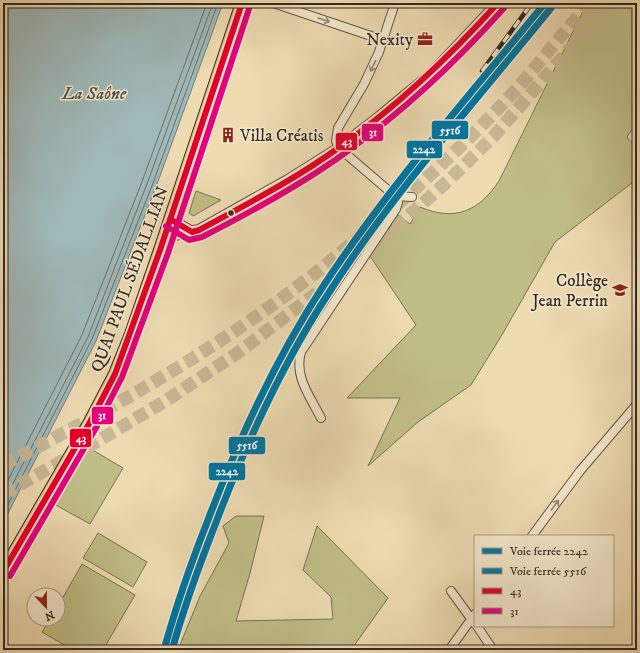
<svg xmlns="http://www.w3.org/2000/svg" width="640" height="653" viewBox="0 0 640 653" font-family="'IM FELL DW Pica',serif">
  <style>
    .green { fill: #c0be87; stroke: #7a7454 }
    .water { fill: #9fb8b8; stroke: #747f7c }
    .lines { fill: none; stroke-linecap: round; stroke-linejoin: round }
    .shore { stroke: #6a706d; stroke-width: 1 }
    .trunk-tunnel { stroke: #c9b795; stroke-width: 13; stroke-dasharray: 13 6; stroke-linecap: butt }
    .minor-casing { stroke: #625646; stroke-width: 10 }
    .tertiary-casing { stroke: #625646; stroke-width: 12 }
    .primary-casing { stroke: #342922; stroke-width: 14 }
    .minor { stroke: #f4e8cd; stroke-width: 8 }
    .tertiary { stroke: #f4e8cd; stroke-width: 10 }
    .primary { stroke: #e7be79; stroke-width: 12 }
    .rail-casing { stroke: #342922; stroke-width: 4.5 }
    .rail { stroke: #f4e8cd; stroke-width: 3; stroke-dasharray: 9; stroke-linecap: butt }
    .bus-1-casing { stroke: #f4e8cd; stroke-width: 9 }
    .bus-2-casing { stroke: #f4e8cd; stroke-width: 9 }
    .bus-1 { stroke: #e4002b; stroke-width: 6 }
    .bus-2 { stroke: #e5007d; stroke-width: 6 }
    .rail-1-casing { stroke: #f4e8cd; stroke-width: 10 }
    .rail-2-casing { stroke: #f4e8cd; stroke-width: 10 }
    .rail-1 { stroke: #0075a1; stroke-width: 7 }
    .rail-2 { stroke: #0075a1; stroke-width: 7 }
    .oneway { stroke: #948878 }
    .bus-dot { fill: #342922; stroke: #f4e8cd; stroke-width: 1.5 }
    .labels { text-anchor: middle; stroke-width: 3; stroke-linejoin: round; paint-order: stroke }
    .poi-label { font-size: 17px; fill: #342922; stroke: #f4e8cd; text-anchor: end }
    .street-label { font-size: 17px; fill: #342922; stroke: #f4e8cd }
    .water-label { font-size: 18px; font-style: italic; fill: #4f4d48; stroke: #f4e8cd }
    .line-badge { stroke: #f4e8cd; stroke-width: 1.5 }
    .badge-label { font-size: 11px; text-anchor: middle; font-weight: bold; fill: #fff }
  </style>
  <rect width="100%" height="100%" fill="#eedbb2"/>
  <filter id="stains"><feTurbulence type="fractalNoise" baseFrequency=".005" numOctaves="4"/><feColorMatrix values="0 0 0 0 .2 0 0 0 0 .09 0 0 0 0 .02 0 0 0 .5 -.17"/></filter>
  <radialGradient id="worn" r=".72"><stop offset=".6" stop-color="#630" stop-opacity="0"/><stop offset="1" stop-color="#630" stop-opacity=".3"/></radialGradient>
  <!-- green -->
  <path class="green" d="M587 3H637V122L627 137 637 149V179L555 242 503 333 471 385 418 422 368 466 400 398H347L416 325 370 256 398 215 410 224 420 207C455 222 479 211 499 181Z
    M196 191 221 200 193 216 189 213Z
    M86 446 123 468 90 524 54 504Z
    M236 516H264L250 573 236 621 333 619 331 597 303 570 317 526 388 598 351 650H178L200 596 229 543 223 526Z
    M98 533 147 562 133 587 83 558Z
    M82 564 135 595 103 650H73L42 632 50 619H58V606Z"/>
  <!-- water -->
  <path class="water" d="M3 3H223L157 184 96 341 3 523Z"/>
  <g class="lines">
    <!-- shore -->
    <path class="shore" d="M3 490 82 335 143 179 207 3
      M3 503 88 337 148 181 213 3
      M3 514 92 339 153 183 218 3"/>
    <!-- trunk-tunnel -->
    <path class="trunk-tunnel" d="M3 465C123 403 240 336 344 250 406 198 467 144 521 84 544 57 566 30 589 3
      M3 494 91 445 167 400 239 352 357 262 450 179 493 137 610 3"/>
    <!-- minor casing -->
    <g class="minor-casing">
      <path id="minor" d="M273 3 383 40
        M395 196 412 197
        M321 418C310 396 294 377 301 352L396 209 398 202 395 196 339 148 336 141 338 128 364 84 379 52 395 3
        M532 536 580 471 637 404
        M451 591 475 624
        M477 626 493 650
        M449 650 475 614"/>
    </g>
    <!-- tertiary casing -->
    <g class="tertiary-casing">
      <path id="tertiary" d="M170 219 192 232
        M164 237 199 230 288 180 339 148 379 117 430 75 498 3"/>
    </g>
    <!-- primary casing -->
    <g class="primary-casing">
      <path id="primary" d="M3 572 90 422 115 374 131 334 160 250 242 3"/>
    </g>
    <!-- minor -->
    <use href="#minor" class="minor"/>
    <!-- tertiary -->
    <use href="#tertiary" class="tertiary"/>
    <!-- primary -->
    <use href="#primary" class="primary"/>
    <!-- rail casing -->
    <g class="rail-casing">
      <path id="rail" d="M482 71 532 3"/>
    </g>
    <!-- rail -->
    <use href="#rail" class="rail"/>
    <!-- bus-1 casing -->
    <g class="bus-1-casing">
      <path id="bus-1" d="M170 219 192 232 199 230C247 204 296 179 341 146 399 105 450 56 498 3
        M3 572 90 422 115 374 160 250 242 3"/>
    </g>
    <!-- bus-2 casing -->
    <g class="bus-2-casing">
      <path id="bus-2" d="M166 226 189 240 202 237C251 212 301 185 345 153 404 111 456 62 504 8
        M10 576 97 426 122 377 168 253 250 6"/>
    </g>
    <!-- bus-1 -->
    <use href="#bus-1" class="bus-1"/>
    <!-- bus-2 -->
    <use href="#bus-2" class="bus-2"/>
    <!-- rail-1 casing -->
    <g class="rail-1-casing">
      <path id="rail-1" d="M164 650C176 606 191 563 208 520 239 438 276 358 324 285 390 185 470 95 545 3"/>
    </g>
    <!-- rail-2 casing -->
    <g class="rail-2-casing">
      <path id="rail-2" d="M172 650C184 607 199 566 215 525 246 443 282 364 330 291 395 190 476 101 551 8"/>
    </g>
    <!-- rail-1 -->
    <use href="#rail-1" class="rail-1"/>
    <!-- rail-2 -->
    <use href="#rail-2" class="rail-2"/>
  </g>
  <!-- one-way arrows -->
  <defs><path id="oneway-shaft" d="M-6 0H5M1.5-3L5.5 0L1.5 3" fill="none" stroke-width="1.6" stroke-linecap="round" stroke-linejoin="round"/></defs>
  <g class="oneway">
    <use href="#oneway-shaft" transform="translate(324 20) rotate(19)"/>
    <use href="#oneway-shaft" transform="translate(373 66) rotate(116)"/>
    <use href="#oneway-shaft" transform="translate(555 505) rotate(-53)"/>
  </g>
  <!-- icons -->
  <defs>
    <g id="office-bare" transform="scale(1.2)"><path d="M-6-3h4V-5.5h4V-3h4V5H-6ZM-1-4.5V-3h2v-1.5ZM-6 0V1H6V0Z" fill="#8f2418" stroke="#f4e8cd" stroke-width="2.5" paint-order="stroke"/></g>
    <g id="building-bare" transform="scale(1.2)"><path d="M-4-6H4V6H1V3H-1V6H-4ZM-2.5-4.3h1.7v1.8h-1.7ZM.8-4.3h1.7v1.8H.8ZM-2.5-1h1.7V.8h-1.7ZM.8-1h1.7V.8H.8Z" fill="#8f2418" stroke="#f4e8cd" stroke-width="2.5" paint-order="stroke"/></g>
    <g id="school-bare" transform="scale(1.2)"><path d="M0-5L7-2L0 1L-7-2ZM-4 1L0 2.5L4 1V4Q0 6-4 4Z" fill="#8f2418" stroke="#f4e8cd" stroke-width="2.5" paint-order="stroke"/></g>
  </defs>
  <g fill-rule="evenodd">
    <use href="#office-bare" x="425" y="39"/>
    <use href="#building-bare" x="228" y="135"/>
    <use href="#school-bare" x="620" y="290"/>
  </g>
  <!-- markers -->
  <circle class="bus-dot" cx="231" cy="213" r="3.5"/>
  <g class="labels">
    <!-- poi labels -->
    <g class="poi-label">
      <text x="413" y="45">Nexity</text>
      <text x="240" y="141" text-anchor="start">Villa Créatis</text>
      <text x="608" y="286">Collège<tspan x="608" dy="20">Jean Perrin</tspan></text>
    </g>
    <!-- street labels -->
    <g class="street-label">
      <text transform="translate(129 279) rotate(-70)" y="6">QUAI PAUL SÉDALLIAN</text>
    </g>
    <!-- water labels -->
    <g class="water-label">
      <text x="94" y="99">La Saône</text>
    </g>
  </g>
  <g class="line-badge">
    <rect x="431" y="120" width="38" height="20" rx="4" fill="#0075a1"/>
    <rect x="361" y="123" width="23" height="19" rx="4" fill="#e5007d"/>
    <rect x="335" y="132" width="23" height="19" rx="4" fill="#e4002b"/>
    <rect x="406" y="140" width="37" height="19" rx="4" fill="#0075a1"/>
    <rect x="91" y="406" width="23" height="19" rx="4" fill="#e5007d"/>
    <rect x="69" y="428" width="23" height="20" rx="4" fill="#e4002b"/>
    <rect x="228" y="436" width="38" height="19" rx="4" fill="#0075a1"/>
    <rect x="208" y="462" width="38" height="19" rx="4" fill="#0075a1"/>
  </g>
  <g class="badge-label">
    <text x="450" y="134">5516</text>
    <text x="373" y="136">31</text>
    <text x="347" y="145">43</text>
    <text x="424" y="153">2242</text>
    <text x="102" y="419">31</text>
    <text x="81" y="442">43</text>
    <text x="247" y="449">5516</text>
    <text x="227" y="475">2242</text>
  </g>
  <!-- margin -->
  <rect width="640" height="653" fill="none" stroke="#eedbb2" stroke-width="16"/>
  <rect x="4" y="4" width="632" height="645" fill="none" stroke="#342922" stroke-width="2"/>
  <rect x="8" y="8" width="624" height="637" fill="none" stroke="#342922"/>
  <!-- legend -->
  <rect x="474" y="535" width="140" height="92" fill="#f4e8cd" stroke="#a79c89"/>
  <rect x="482" y="548" width="20" height="6" fill="#0075a1" stroke="#a79c89"/>
  <text x="510" y="555" font-size="12" fill="#342922">Voie ferrée 2242</text>
  <rect x="482" y="568" width="20" height="6" fill="#0075a1" stroke="#a79c89"/>
  <text x="510" y="575" font-size="12" fill="#342922">Voie ferrée 5516</text>
  <rect x="482" y="588" width="20" height="6" fill="#e4002b" stroke="#a79c89"/>
  <text x="510" y="595" font-size="12" fill="#342922">43</text>
  <rect x="482" y="608" width="20" height="6" fill="#e5007d" stroke="#a79c89"/>
  <text x="510" y="615" font-size="12" fill="#342922">31</text>
  <!-- north arrow -->
  <g transform="translate(46 607) rotate(158)"><circle r="19" fill="#f4e8cd" stroke="#a79c89"/>
  <path d="M0-3L7 15L0 10L-7 15Z" fill="#8f2418"/>
  <text y="-6" font-size="11" font-weight="bold" text-anchor="middle" fill="#342922">N</text>
  </g>
  <rect width="100%" height="100%" filter="url(#stains)"/>
  <rect width="100%" height="100%" fill="url(#worn)"/>
</svg>
